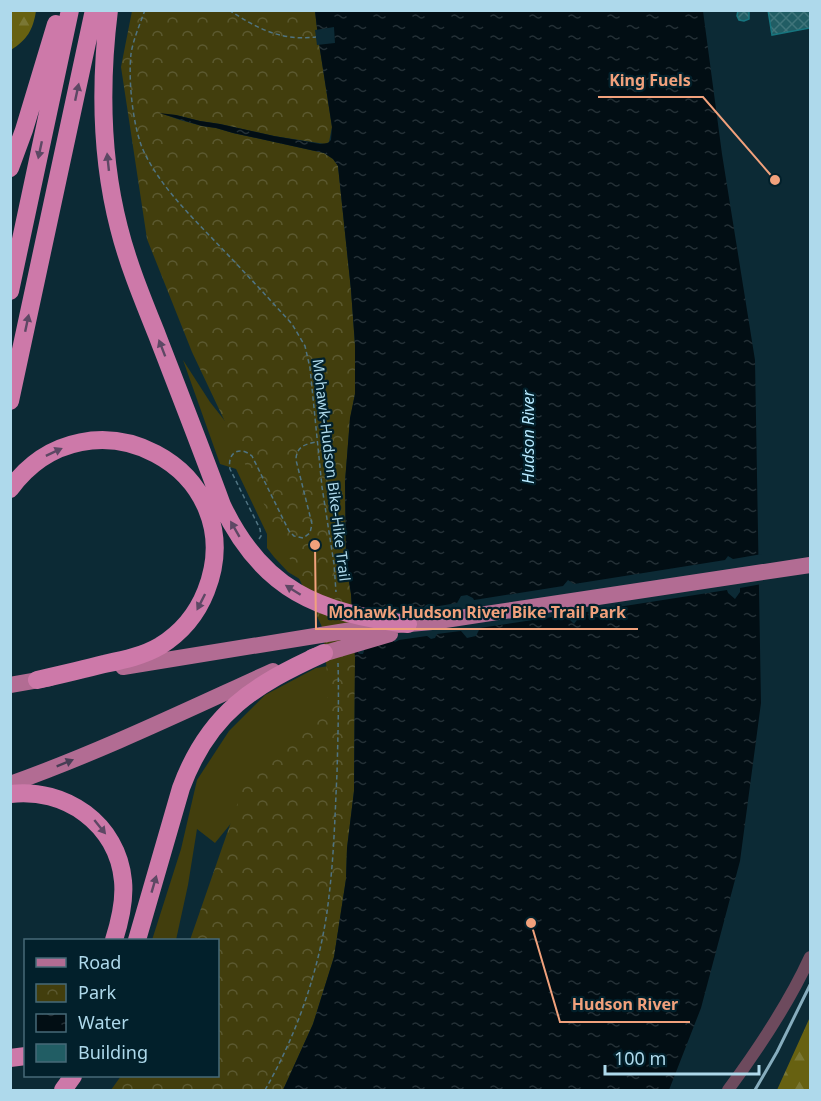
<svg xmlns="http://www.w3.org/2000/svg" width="821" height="1101" viewBox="0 0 821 1101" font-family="'Noto Sans',sans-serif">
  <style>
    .green { fill: #423e0d }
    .forest { fill: url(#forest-firs) }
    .park { fill: url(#park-crowns) }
    .water { fill: url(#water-ripples) }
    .pier { fill: #0c2a35 }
    .building { fill: url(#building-cross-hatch); stroke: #17757f; stroke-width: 1.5 }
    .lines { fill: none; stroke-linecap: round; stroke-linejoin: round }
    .path { stroke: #507482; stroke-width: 1.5; stroke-dasharray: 4.5 3; stroke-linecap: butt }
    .minor { stroke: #6d4a5d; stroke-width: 12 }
    .primary { stroke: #b26c93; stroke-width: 16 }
    .motorway { stroke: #cd79a9; stroke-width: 18 }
    .rail { stroke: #86adbe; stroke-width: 3 }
    .oneway { fill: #5d4864 }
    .oneway2 { fill: #483e55 }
    .labels { text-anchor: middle; stroke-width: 4.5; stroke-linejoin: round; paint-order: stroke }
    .street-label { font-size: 15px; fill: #aed9eb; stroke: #02202b }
    .water-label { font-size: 16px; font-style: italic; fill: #b6e9ff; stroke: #02202b }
    .leader { fill: none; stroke: #f1a17c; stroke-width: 2 }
    .callout-dot { fill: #f1a17c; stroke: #02202b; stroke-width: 2 }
    .callout-label { font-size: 16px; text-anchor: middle; font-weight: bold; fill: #f1a17c; stroke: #02202b; stroke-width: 4.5; stroke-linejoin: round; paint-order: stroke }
  </style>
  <defs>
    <pattern id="forest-firs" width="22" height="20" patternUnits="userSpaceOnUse" patternTransform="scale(1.5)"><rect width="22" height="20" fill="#676111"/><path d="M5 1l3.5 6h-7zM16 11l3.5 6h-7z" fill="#7a7734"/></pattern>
    <pattern id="park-crowns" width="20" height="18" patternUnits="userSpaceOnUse" patternTransform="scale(1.5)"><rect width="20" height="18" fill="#423e0d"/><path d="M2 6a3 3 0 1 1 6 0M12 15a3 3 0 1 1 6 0" fill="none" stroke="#5b5930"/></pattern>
    <pattern id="water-ripples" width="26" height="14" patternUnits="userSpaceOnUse" patternTransform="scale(1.5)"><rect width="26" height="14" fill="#020e14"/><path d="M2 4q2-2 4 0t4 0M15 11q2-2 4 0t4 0" fill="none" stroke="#243036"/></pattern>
    <pattern id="building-cross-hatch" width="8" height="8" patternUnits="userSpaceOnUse" patternTransform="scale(1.5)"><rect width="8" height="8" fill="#215d64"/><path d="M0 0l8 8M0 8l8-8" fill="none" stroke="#3f747a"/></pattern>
  </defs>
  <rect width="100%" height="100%" fill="#0c2a35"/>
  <!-- green -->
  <path class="green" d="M183 360 210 402 240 440 308 584 288 572 274 557 267 548V534L236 469 220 464Z
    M347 663 346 742 259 789 215 843 197 829 188 885 176 940H152L181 849 197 780 229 731 265 695 316 668Z"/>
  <!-- forest -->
  <path class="forest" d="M10 11H36C33 30 27 40 11 50Z
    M810 1017V1090H777Z"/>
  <!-- park -->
  <path class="park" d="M132 11H315L318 37 332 127 329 142 325 144 274 136 220 124 200 121 176 115 163 114 180 120 202 126 216 128 233 133 324 153 333 159 338 166 351 290 355 345V394L350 419 345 482 346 563 351 594 355 657 354 791 347 848 346 879 334 957 313 1024 283 1090H111L121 1076H218V940H190L247 776 329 696 323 629 192 352 147 239 121 67Z"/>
  <!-- water -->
  <path class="water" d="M315 11H703L722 154 755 360 761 703 740 861 701 1008 669 1090H283L313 1024 334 957 346 879 347 848 354 791 355 657 351 594 346 563 345 482 350 418 355 394V345L351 290 338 166 333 159 324 153 233 133 216 128 202 126 159 113 176 115 200 121 220 124 274 136 320 144 328 143 331 140 332 127 318 37Z"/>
  <!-- pier -->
  <path class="pier" d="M334 27 335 43 317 45 315 30Z
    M762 554V584L740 588V592L735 599 728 593 727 590 580 613V616L574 624 567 617 566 615 480 628 476 636 467 638 461 631 437 634 435 638 431 639 427 636 399 640 395 642 393 641 365 648 363 654H360L358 653V650L390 610 393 609 396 612 423 608 426 605 429 604 433 607 457 603 461 596 467 595 473 598 474 600 563 586 568 580 574 584 725 560 728 556 733 559Z"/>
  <!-- building -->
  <path class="building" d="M738 10H749V19L744 21 739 20 737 16Z
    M768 10H810V28L772 35Z"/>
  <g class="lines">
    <!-- path -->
    <path class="path" d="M145 10C140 24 133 40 131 54 128 80 133 131 145 154 160 184 184 209 207 233 236 263 264 293 292 324L305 346 310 368 322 487 334 564 336 592
      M229 10C258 29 281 41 316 37
      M259 539 261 536 260 529 230 469C227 453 239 445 252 456L289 531 294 536 303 538 310 533 312 524 296 460C296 447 305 444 316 442
      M265 1090C298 1033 322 962 329 896 334 855 335 814 337 773 338 736 339 700 338 663"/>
    <!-- minor -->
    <path class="minor" d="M728 1090C759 1048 788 1005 810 957"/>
    <!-- primary -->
    <path class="primary" d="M312 657 390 634
      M123 667 364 628 432 622 810 565
      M10 685 50 678
      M10 784C100 752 187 710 273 671"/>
    <!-- motorway -->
    <path class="motorway" d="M109 10C100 82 101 158 119 228 128 264 143 300 157 335 179 392 201 448 222 505 262 590 319 613 408 624
      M10 168 24 130 56 24
      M10 291 70 10
      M10 401 94 10
      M10 489C89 381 254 469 206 591 197 614 181 633 160 646 143 656 123 660 104 664 81 670 59 675 37 680
      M10 794C65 787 118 824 123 881 125 901 120 921 114 940
      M137 940 181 788C209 712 254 685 324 653
      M10 1058 26 1056
      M63 1090 73 1076"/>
    <!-- rail -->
    <path class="rail" d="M755 1090 777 1052 810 985"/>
  </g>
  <!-- one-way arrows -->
  <defs><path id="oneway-solid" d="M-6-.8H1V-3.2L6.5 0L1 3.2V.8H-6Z" transform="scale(1.5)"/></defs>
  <g class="oneway">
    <use href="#oneway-solid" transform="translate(77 92) rotate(-78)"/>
    <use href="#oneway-solid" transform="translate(40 150) rotate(102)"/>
    <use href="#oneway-solid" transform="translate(108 162) rotate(-96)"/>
    <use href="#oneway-solid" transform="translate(27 323) rotate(-78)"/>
    <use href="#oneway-solid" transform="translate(162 348) rotate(-111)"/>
    <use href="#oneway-solid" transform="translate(54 452) rotate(-25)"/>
    <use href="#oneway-solid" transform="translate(235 529) rotate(-120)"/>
    <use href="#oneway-solid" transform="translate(293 590) rotate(-148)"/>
    <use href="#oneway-solid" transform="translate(201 602) rotate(117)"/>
    <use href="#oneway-solid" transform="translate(100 827) rotate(51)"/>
    <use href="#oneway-solid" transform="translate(154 884) rotate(-74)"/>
  </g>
  <use class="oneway2" href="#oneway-solid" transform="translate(65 763) rotate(-22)"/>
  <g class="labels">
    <!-- street labels -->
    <g class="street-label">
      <text transform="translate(331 470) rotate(83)" y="5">Mohawk-Hudson Bike-Hike Trail</text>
    </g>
    <!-- water labels -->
    <g class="water-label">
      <text transform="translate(528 437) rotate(-90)" y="6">Hudson River</text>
    </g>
  </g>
  <!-- callouts -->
  <path class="leader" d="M775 180L703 97H598M315 545L316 629H638M531 923L560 1022H690"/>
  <g class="callout-dot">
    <circle cx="775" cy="180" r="6"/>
    <circle cx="315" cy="545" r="6"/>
    <circle cx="531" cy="923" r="6"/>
  </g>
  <g class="callout-label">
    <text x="650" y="86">King Fuels</text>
    <text x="477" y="618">Mohawk Hudson River Bike Trail Park</text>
    <text x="625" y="1010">Hudson River</text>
  </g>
  <!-- border -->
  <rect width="821" height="1101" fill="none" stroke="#aed9eb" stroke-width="24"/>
  <!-- legend -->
  <rect x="24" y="939" width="195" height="138" fill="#02202b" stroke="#476a78" stroke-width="1.5"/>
  <rect x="36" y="958" width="30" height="9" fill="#b26c93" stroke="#476a78" stroke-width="1.5"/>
  <text x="78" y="969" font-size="18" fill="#aed9eb">Road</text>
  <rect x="36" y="984" width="30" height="18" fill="url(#park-crowns)" stroke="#476a78" stroke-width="1.5"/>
  <text x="78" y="999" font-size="18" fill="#aed9eb">Park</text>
  <rect x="36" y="1014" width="30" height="18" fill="url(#water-ripples)" stroke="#476a78" stroke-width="1.5"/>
  <text x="78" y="1029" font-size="18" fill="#aed9eb">Water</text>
  <rect x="36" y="1044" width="30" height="18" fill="#215d64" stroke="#476a78" stroke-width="1.5"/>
  <text x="78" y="1059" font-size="18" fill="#aed9eb">Building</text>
  <!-- scale -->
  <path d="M605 1065v9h154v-9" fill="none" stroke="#aed9eb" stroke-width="3"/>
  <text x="614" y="1065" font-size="18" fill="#aed9eb" stroke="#02202b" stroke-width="4.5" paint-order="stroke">100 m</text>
</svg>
